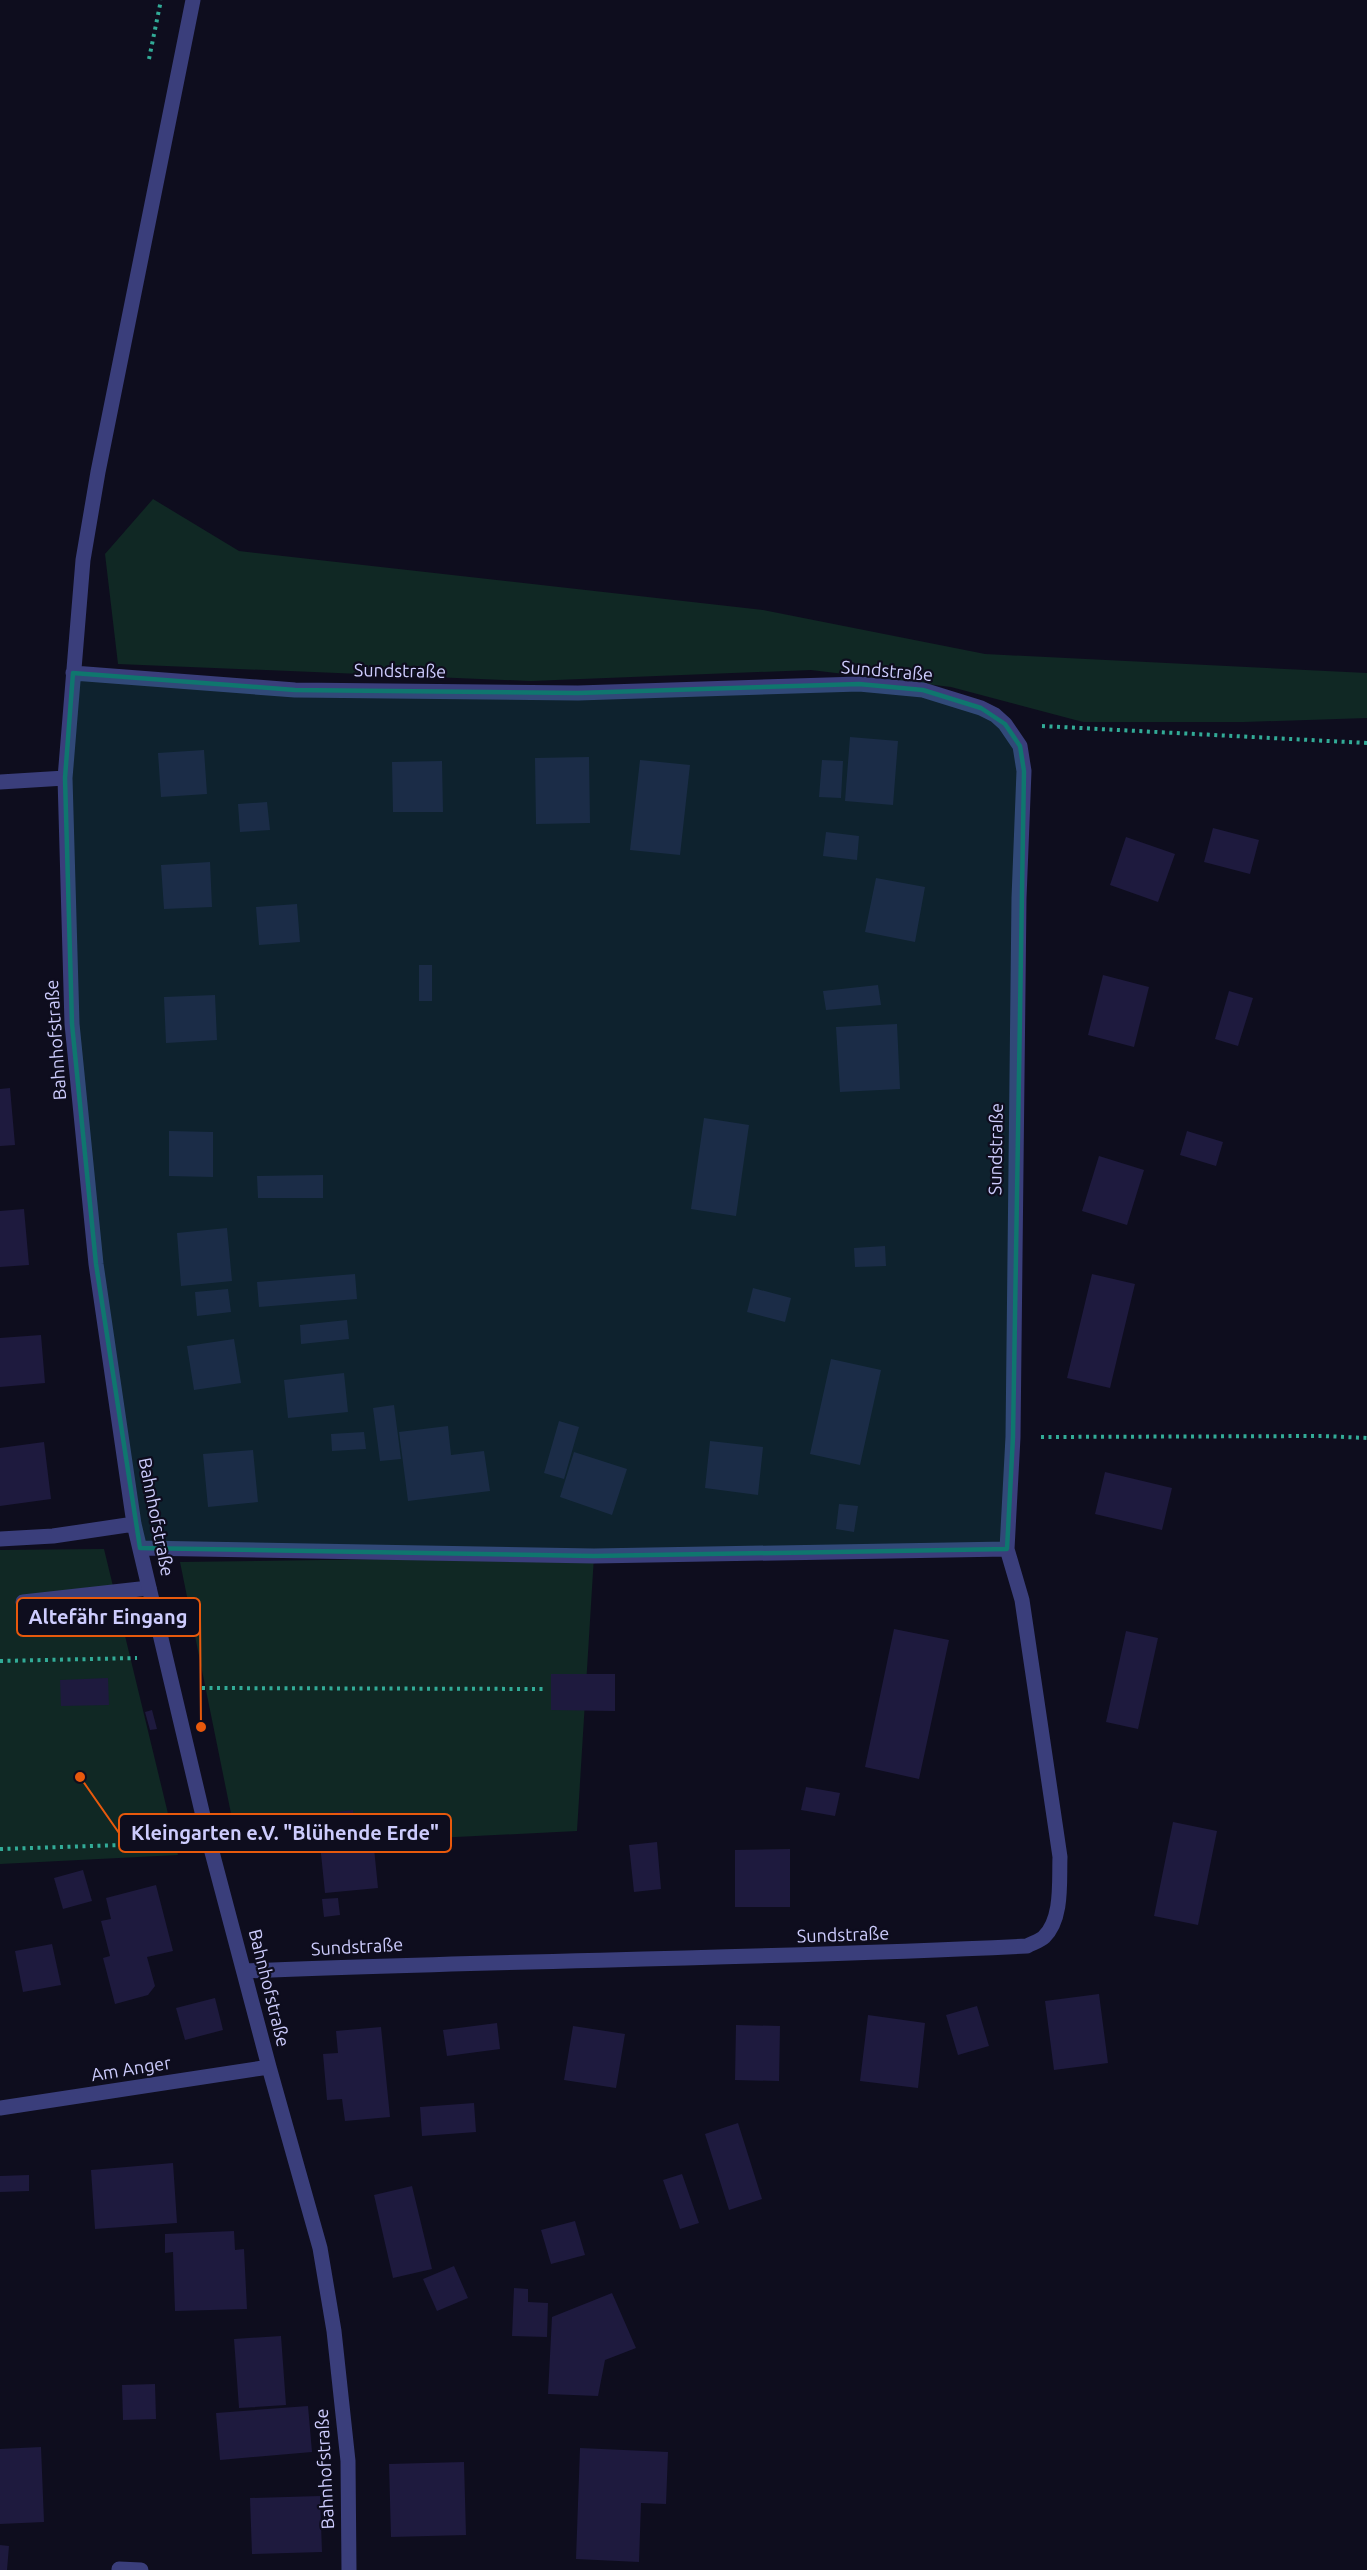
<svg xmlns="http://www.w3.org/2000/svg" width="1367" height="2570" viewBox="0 0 1367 2570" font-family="Ubuntu,sans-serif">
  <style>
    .green { fill: #102824 }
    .building { fill: #1e1a3e }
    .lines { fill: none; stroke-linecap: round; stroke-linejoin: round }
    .path { stroke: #32ab97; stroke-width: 4; stroke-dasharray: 3 4.5; stroke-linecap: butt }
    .lane { stroke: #3a3e7b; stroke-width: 15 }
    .street { stroke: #3a3e7b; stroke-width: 15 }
    .marked { fill: #0f766e; fill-opacity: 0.2; stroke: #0f766e; stroke-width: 4.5; stroke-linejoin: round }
    .labels { text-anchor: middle; stroke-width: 4.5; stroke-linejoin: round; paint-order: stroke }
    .street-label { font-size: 18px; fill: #cdccfd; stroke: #0e0d1e }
    .leader { fill: none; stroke: #e8590c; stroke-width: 2 }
    .callout-dot { fill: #e8590c; stroke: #0e0d1e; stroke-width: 2 }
    .callout { fill: #0e0d1e; stroke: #e8590c; stroke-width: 2 }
    .callout-label { font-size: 20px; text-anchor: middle; font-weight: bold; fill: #cdccfd }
  </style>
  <rect width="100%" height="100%" fill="#0e0d1e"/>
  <!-- green -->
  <path class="green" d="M153 499 239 551 763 610 985 654 1367 673V718L1244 722H1083L951 687 811 670 531 681 118 664 105 554Z
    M104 1549 178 1855 0 1864V1550Z
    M594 1556 577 1831 238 1848 180 1562Z"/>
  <!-- building -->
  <path class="building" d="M850 737 898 741 893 805 845 801Z
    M204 750 207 794 161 797 158 753Z
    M589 757 590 823 536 824 535 758Z
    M640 760 690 765 680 855 630 850Z
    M822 760 843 761 841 798 819 797Z
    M442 761 443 812H393L392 762Z
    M267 802 270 830 240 832 238 804Z
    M1213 828 1259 840 1250 874 1204 862Z
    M826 832 859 836 857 860 823 856Z
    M1126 837 1175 854 1158 902 1110 885Z
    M210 862 212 907 164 909 161 865Z
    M876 878 925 887 915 942 865 932Z
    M297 904 300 942 259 945 256 907Z
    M419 965H432V1001H419Z
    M1103 975 1149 987 1134 1047 1088 1035Z
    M878 985 881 1005 826 1010 823 991Z
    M1229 991 1253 998 1238 1046 1215 1039Z
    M215 995 217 1040 166 1043 164 997Z
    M897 1024 900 1089 840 1092 836 1027Z
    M10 1088 15 1145 0 1146V1089Z
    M704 1118 749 1125 736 1216 691 1209Z
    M169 1131 213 1132V1177L169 1176Z
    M1187 1131 1223 1142 1216 1166 1180 1155Z
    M1099 1156 1144 1170 1127 1225 1082 1211Z
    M323 1175V1198H258L257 1176Z
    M24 1209 29 1265 0 1267V1211Z
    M227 1228 232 1281 181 1286 177 1233Z
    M885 1246 886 1266 855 1267 854 1248Z
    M355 1274 357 1299 259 1307 257 1282Z
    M1092 1274 1135 1284 1110 1388 1067 1378Z
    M753 1288 791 1298 785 1322 747 1312Z
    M228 1289 231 1312 197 1316 195 1292Z
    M347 1320 349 1339 301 1344 300 1325Z
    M41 1335 45 1383 0 1387V1338Z
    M234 1339 241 1383 194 1390 187 1346Z
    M831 1359 881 1370 860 1465 810 1454Z
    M344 1373 348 1412 288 1418 284 1380Z
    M394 1405 401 1459 380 1461 373 1408Z
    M559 1421 579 1427 564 1479 544 1473Z
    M448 1426 451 1455 484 1451 490 1491 408 1501 399 1432Z
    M364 1432 366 1449 332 1451 331 1434Z
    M710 1441 763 1447 758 1495 705 1488Z
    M44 1442 51 1499 0 1506V1448Z
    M253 1450 258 1502 208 1507 203 1454Z
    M574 1452 627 1469 612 1515 560 1497Z
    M1105 1472 1172 1488 1162 1530 1095 1514Z
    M839 1504 858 1506 854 1532 836 1529Z
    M894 1629 949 1640 919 1779 865 1767Z
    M1126 1631 1158 1638 1138 1729 1106 1722Z
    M551 1674H615V1711L551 1710Z
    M108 1678 109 1705 61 1706 60 1680Z
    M152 1710 157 1729 150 1730 145 1712Z
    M806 1787 840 1793 835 1816 801 1810Z
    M353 1810 356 1834 308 1841 305 1816Z
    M1173 1822 1217 1831 1198 1925 1154 1916Z
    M373 1838 378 1888 325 1893 320 1844Z
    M657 1842 661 1889 634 1892 629 1845Z
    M790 1849V1907H735V1850Z
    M83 1870 92 1901 63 1909 54 1878Z
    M156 1885 173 1951 147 1957 155 1986 148 1995 115 2004 103 1958 110 1956 101 1921 111 1919 106 1898Z
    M338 1898 340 1915 324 1917 322 1899Z
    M52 1944 61 1985 23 1992 15 1951Z
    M1099 1994 1108 2063 1054 2070 1045 2001Z
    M215 1998 223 2030 185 2040 176 2008Z
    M977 2006 989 2046 958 2055 946 2015Z
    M868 2015 925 2023 918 2088 860 2081Z
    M497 2023 500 2049 447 2056 443 2030Z
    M736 2025 780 2026 779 2081 735 2080Z
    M573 2026 625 2034 616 2088 564 2080Z
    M381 2027 390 2117 345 2121 342 2099 327 2100 323 2054 338 2053 336 2031Z
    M474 2103 476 2132 422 2136 420 2107Z
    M738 2123 762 2199 729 2210 705 2134Z
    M173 2163 177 2223 95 2229 91 2170Z
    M682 2174 699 2223 680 2229 663 2180Z
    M29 2175V2191L0 2192V2176Z
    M412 2186 432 2269 393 2278 374 2195Z
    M575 2221 585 2255 551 2264 541 2230Z
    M234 2231 235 2250 244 2249 247 2309 175 2311 173 2252 165 2253V2234Z
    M454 2266 468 2298 437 2311 423 2279Z
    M514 2288 528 2289V2302L548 2303 547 2337 512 2336Z
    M612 2293 636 2348 605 2360 598 2396 548 2394 552 2317Z
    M281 2336 286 2405 239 2408 234 2339Z
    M155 2384 156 2419 123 2420 122 2385Z
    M308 2406 312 2452 220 2460 216 2413Z
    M41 2447 44 2522 0 2524V2449Z
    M580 2448 668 2452 666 2504 641 2503 639 2562 576 2559Z
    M464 2462 466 2535 391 2537 389 2464Z
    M320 2496 322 2552 252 2554 250 2498Z
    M0 2545 9 2546 7 2570H0Z"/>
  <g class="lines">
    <!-- path -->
    <path class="path" d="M149 59 161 0
      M1042 726 1367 743
      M1041 1437 1323 1436 1367 1438
      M0 1661 137 1658
      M202 1688 546 1689
      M0 1849 181 1843"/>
    <!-- lane -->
    <path class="lane" d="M23 1602 149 1588
      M119 2569 141 2570"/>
    <!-- street -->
    <path class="street" d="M193 0 98 472 83 560 65 778 72 1024 96 1264 134 1524 208 1837 269 2067 320 2248 334 2331 348 2461 349 2570
      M73 673 295 690 578 693 859 684 923 690 981 708 995 715 1005 724 1020 746 1024 771 1019 898 1013 1437 1007 1549 1022 1600 1060 1857C1059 1881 1063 1919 1044 1937 1040 1941 1032 1943 1027 1946 766 1959 506 1960 245 1971
      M0 782 65 778
      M0 1539 53 1536 134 1524
      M140 1548 594 1556 1007 1549
      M0 2108 269 2067"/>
  </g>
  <!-- marked area -->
  <path class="marked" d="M73 673 295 690 578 693 859 684 923 690 981 708 1005 724 1020 746 1024 771 1013 1437 1007 1549 594 1556 140 1548 96 1264 72 1024 65 778Z"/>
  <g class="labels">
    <!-- street labels -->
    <g class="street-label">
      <text transform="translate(400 671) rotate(1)" y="6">Sundstraße</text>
      <text transform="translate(887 671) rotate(5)" y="6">Sundstraße</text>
      <text transform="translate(56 1040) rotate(-94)" y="6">Bahnhofstraße</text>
      <text transform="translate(996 1149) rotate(-89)" y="6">Sundstraße</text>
      <text transform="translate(156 1517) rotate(79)" y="6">Bahnhofstraße</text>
      <text transform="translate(843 1935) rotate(-2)" y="6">Sundstraße</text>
      <text transform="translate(357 1947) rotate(-3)" y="6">Sundstraße</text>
      <text transform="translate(269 1988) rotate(76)" y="6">Bahnhofstraße</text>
      <text transform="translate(131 2069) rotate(-9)" y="6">Am Anger</text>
      <text transform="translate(325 2469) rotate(-93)" y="6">Bahnhofstraße</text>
    </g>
  </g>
  <!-- callouts -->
  <path class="leader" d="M201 1727L200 1617M80 1777L119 1833"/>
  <g class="callout-dot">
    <circle cx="201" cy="1727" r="6"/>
    <circle cx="80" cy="1777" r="6"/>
  </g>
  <g class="callout">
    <rect x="17" y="1598" width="183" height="38" rx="6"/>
    <rect x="119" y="1814" width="332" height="38" rx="6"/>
  </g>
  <g class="callout-label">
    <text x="108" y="1624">Altefähr Eingang</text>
    <text x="285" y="1840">Kleingarten e.V. "Blühende Erde"</text>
  </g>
</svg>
